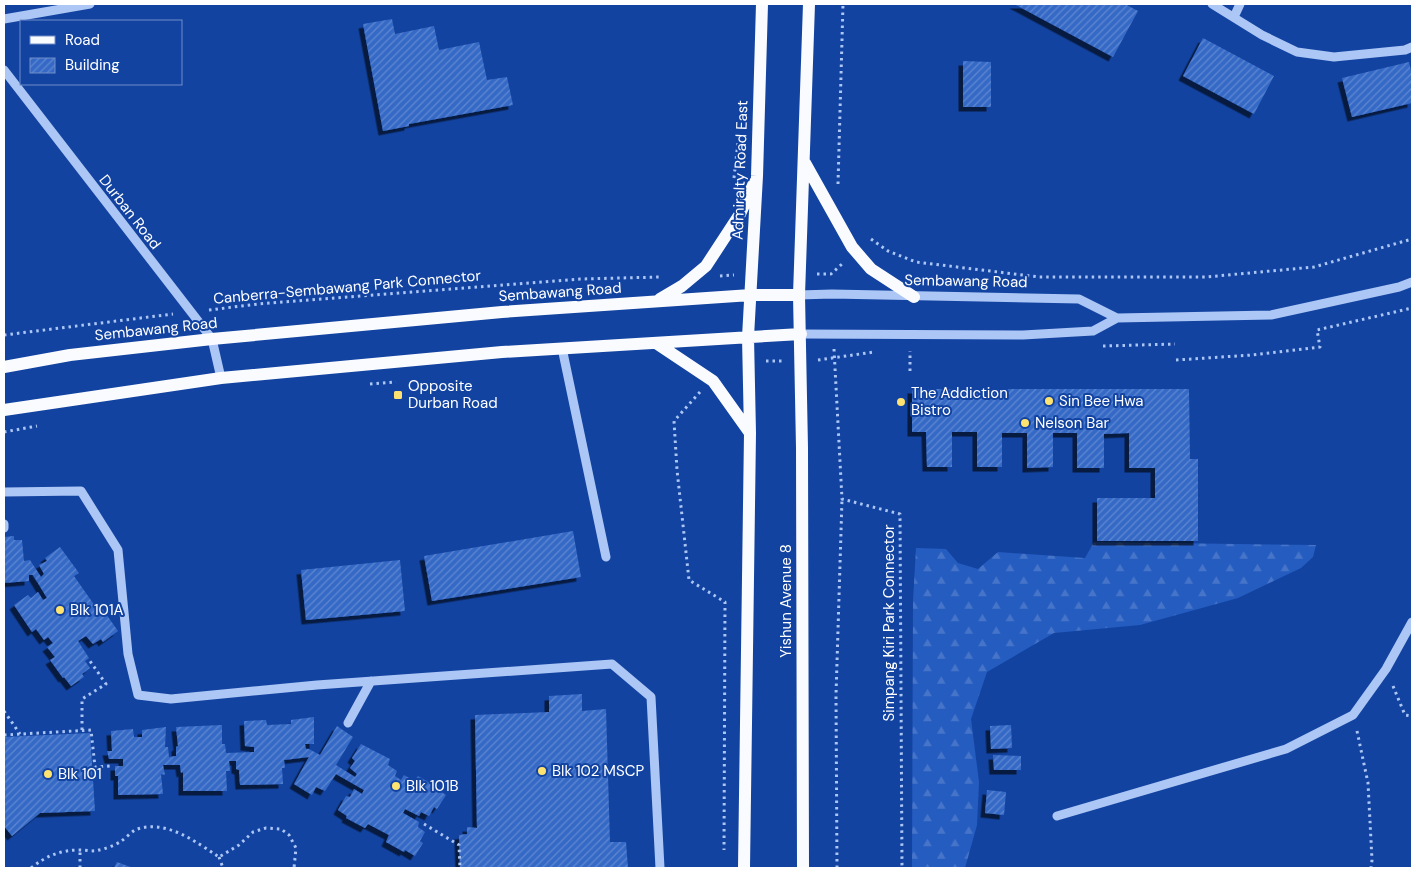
<svg xmlns="http://www.w3.org/2000/svg" width="1416" height="872" viewBox="0 0 1416 872" font-family="'DM Sans',sans-serif">
  <style>
    .forest { fill: url(#forest-firs) }
    .building { fill: url(#building-hatch); filter: url(#shadow) }
    .lines { fill: none; stroke-linecap: round; stroke-linejoin: round }
    .path { stroke: #acc6f5; stroke-width: 3; stroke-dasharray: 2.5 4; stroke-linecap: butt }
    .minor { stroke: #acc6f5; stroke-width: 9 }
    .major { stroke: #fafbff; stroke-width: 12 }
    .poi-dot { fill: #ffe370; stroke: #1243a1; stroke-width: 2 }
    .labels { text-anchor: middle; stroke-width: 4; stroke-linejoin: round; paint-order: stroke }
    .street-label { font-size: 15px; fill: #fff; stroke: #1243a1 }
    .poi-label { font-size: 15px; fill: #fff; stroke: #1243a1; text-anchor: start }
  </style>
  <defs>
    <pattern id="forest-firs" width="22" height="20" patternUnits="userSpaceOnUse" patternTransform="scale(1.25)"><rect width="22" height="20" fill="#255cc0"/><path d="M5 1l3.5 6h-7zM16 11l3.5 6h-7z" fill="#4674c9"/></pattern>
    <pattern id="building-hatch" width="6" height="6" patternUnits="userSpaceOnUse" patternTransform="scale(1.25)"><rect width="6" height="6" fill="#3669c6"/><path d="M-1 1l2-2M0 6l6-6M5 7l2-2" fill="none" stroke="#5e87d1"/></pattern>
    <filter id="shadow"><feDropShadow dx="-4.5" dy="4.5" stdDeviation="0" flood-color="#0009"/></filter>
  </defs>
  <rect width="100%" height="100%" fill="#1243a1"/>
  <!-- forest -->
  <path class="forest" d="M1094 542 1316 545 1313 557 1301 568 1238 598 1140 625 1054 633 987 672 971 719 979 782 977 825 965 868H912L913 601 916 548 946 549 958 563 978 569 998 552 1085 558Z"/>
  <!-- building -->
  <path class="building" d="M1014 4H1125L1138 11 1113 57Z
    M392 19 395 34 434 26 439 50 479 42 487 80 507 77 513 105 409 124V126L383 131 363 24Z
    M1203 38 1274 76 1254 114 1183 76Z
    M963 61 991 62V107H963Z
    M1409 62 1412 75V103L1352 117 1342 78Z
    M912 389H1189L1190 459H1198V541H1097V498H1155V468H1129V433L1104 434V468H1077V433H1053V467L1027 468V433H1002V467H977V432H952V467H927L926 432H912Z
    M573 531 581 577 432 601 424 556Z
    M14 536V540H22L24 561 30 560 41 577 44 574 39 565 47 561 45 558 60 547 79 573 74 576 95 606 99 604 118 631 103 642 101 639 93 644 86 636 78 641 89 658 85 661 90 668 82 674 84 677 71 686 64 677 63 678 50 660 55 657 47 647 53 643 48 637 44 640 36 629 32 632 14 605 28 595 31 598 38 592 43 600 47 598 33 575H29V581L4 583V537Z
    M400 560 405 611 306 620 301 570Z
    M582 694V711L606 709 610 842H626L628 868H460L459 835 467 834V827L477 828 475 715 549 712V696Z
    M314 717V744H305L306 749H309L320 755 337 726 353 737 336 765 355 777 357 774 350 768 355 761 352 758 361 744 390 759 388 765 397 771 395 776 401 780 404 775 414 781 418 776 437 787V789L446 795 437 809 434 807 429 816 421 812 419 816 405 809 403 813 419 822 418 827 425 832 420 841 423 843 415 856 405 850 404 852 386 842 389 835 368 824 365 828 346 818 347 816 338 810 346 796 350 797 354 789 362 794 364 790 336 774 325 791 316 787 312 795 294 784 309 757 284 760 285 768H282L283 784 240 785 239 770 236 769V761H229L230 771H226L227 791H183V772L181 773 180 765H163L165 775 161 774 163 794 118 795V776H115V766H123V759H109L107 751H112L111 731 133 729 134 737H142V730L166 727 165 747H168L169 757 176 756V747L178 746 176 727 222 725V744H225L226 753 254 752V747L245 746 244 721 266 720 267 725 291 724V720Z
    M1011 725 1012 748 991 749 990 726Z
    M90 733 95 811 40 813 12 836 4 826V737Z
    M993 755 1021 756V770H994Z
    M987 790 1006 792 1004 815 985 813Z
    M117 862 133 868H114Z"/>
  <g class="lines">
    <!-- path -->
    <path class="path" d="M734 178 738 142
      M838 184 843 4
      M871 239 888 251 916 262 1039 277H1206L1314 267 1412 239
      M817 274H831L842 264
      M720 276 734 275
      M209 310 258 304 580 279 661 277
      M4 335 173 314
      M1103 346 1175 344
      M834 349 842 499 900 514 902 868
      M818 360 874 352
      M1176 360 1252 355 1320 347 1317 330 1412 308
      M766 361H782
      M910 371V351
      M370 384 396 382
      M700 392 674 421 677 470 689 580 725 602 724 850
      M4 432 37 426
      M1393 686 1405 715 1412 716
      M4 711 20 734
      M82 730V699L106 684 90 661
      M1357 731 1368 783 1372 860 1371 868
      M4 735 91 730 95 767 110 766
      M424 824 459 845 460 868
      M219 857 223 868
      M31 868C46 856 60 850 80 850 86 850 93 852 99 850 105 849 115 845 120 842 125 839 130 833 135 830 165 818 196 842 219 857L239 845 253 832 266 828 281 829 289 835 296 848 294 868
      M80 868V850
      M837 868 836 695 842 499"/>
    <!-- minor -->
    <path class="minor" d="M1212 4 1262 35 1297 52 1334 57 1405 50 1412 47
      M1234 17 1240 4
      M4 19 90 4
      M4 70 212 339 221 378
      M799 295 832 294 1079 299 1117 318
      M801 334 1023 335 1093 331 1117 318 1271 315 1399 287 1412 282
      M562 348 606 557
      M4 492 81 491 118 550 128 654 138 695 171 699 317 685 612 664 651 697 660 868
      M4 524V528
      M348 723 371 681
      M1057 816 1286 749 1353 715 1386 669 1412 622"/>
    <!-- major -->
    <path class="major" d="M805 163 852 247 871 269 914 297
      M660 299 682 286 706 266 740 214 754 183
      M656 343 713 381 750 433
      M4 367 70 355 212 339 502 312 751 295H799
      M4 410 221 378 502 352 801 334
      M744 868 750 433 748 337 757 176 762 4
      M803 868 802 448 799 295 809 4"/>
  </g>
  <!-- markers -->
  <g class="poi-dot">
    <rect x="393" y="390" width="10" height="10" rx="2.5"/>
    <circle cx="1049" cy="401" r="5"/>
    <circle cx="901" cy="402" r="5"/>
    <circle cx="1025" cy="423" r="5"/>
    <circle cx="60" cy="610" r="5"/>
    <circle cx="542" cy="771" r="5"/>
    <circle cx="48" cy="774" r="5"/>
    <circle cx="396" cy="786" r="5"/>
  </g>
  <g class="labels">
    <!-- street labels -->
    <g class="street-label">
      <text transform="translate(740 170) rotate(-88)" y="5">Admiralty Road East</text>
      <text transform="translate(130 212) rotate(52)" y="5">Durban Road</text>
      <text transform="translate(966 281) rotate(1)" y="5">Sembawang Road</text>
      <text transform="translate(347 287) rotate(-5)" y="5">Canberra-Sembawang Park Connector</text>
      <text transform="translate(560 292) rotate(-4)" y="5">Sembawang Road</text>
      <text transform="translate(156 329) rotate(-6)" y="5">Sembawang Road</text>
      <text transform="translate(786 601) rotate(-90)" y="5">Yishun Avenue 8</text>
      <text transform="translate(889 623) rotate(-90)" y="5">Simpang Kiri Park Connector</text>
    </g>
    <!-- poi labels -->
    <g class="poi-label">
      <text x="408" y="391">Opposite<tspan x="408" dy="17">Durban Road</tspan></text>
      <text x="911" y="398">The Addiction<tspan x="911" dy="17">Bistro</tspan></text>
      <text x="1059" y="406">Sin Bee Hwa</text>
      <text x="1035" y="428">Nelson Bar</text>
      <text x="70" y="615">Blk 101A</text>
      <text x="552" y="776">Blk 102 MSCP</text>
      <text x="58" y="779">Blk 101</text>
      <text x="406" y="791">Blk 101B</text>
    </g>
  </g>
  <!-- border -->
  <rect width="1416" height="872" fill="none" stroke="#ffffff" stroke-width="10"/>
  <!-- legend -->
  <rect x="20" y="20" width="162" height="65" fill="#1243a1" stroke="#718ec7"/>
  <rect x="30" y="36" width="25" height="8" fill="#fafbff" stroke="#718ec7"/>
  <text x="65" y="45" font-size="15" fill="#ffffff">Road</text>
  <rect x="30" y="58" width="25" height="15" fill="url(#building-hatch)" stroke="#718ec7"/>
  <text x="65" y="70" font-size="15" fill="#ffffff">Building</text>
</svg>
